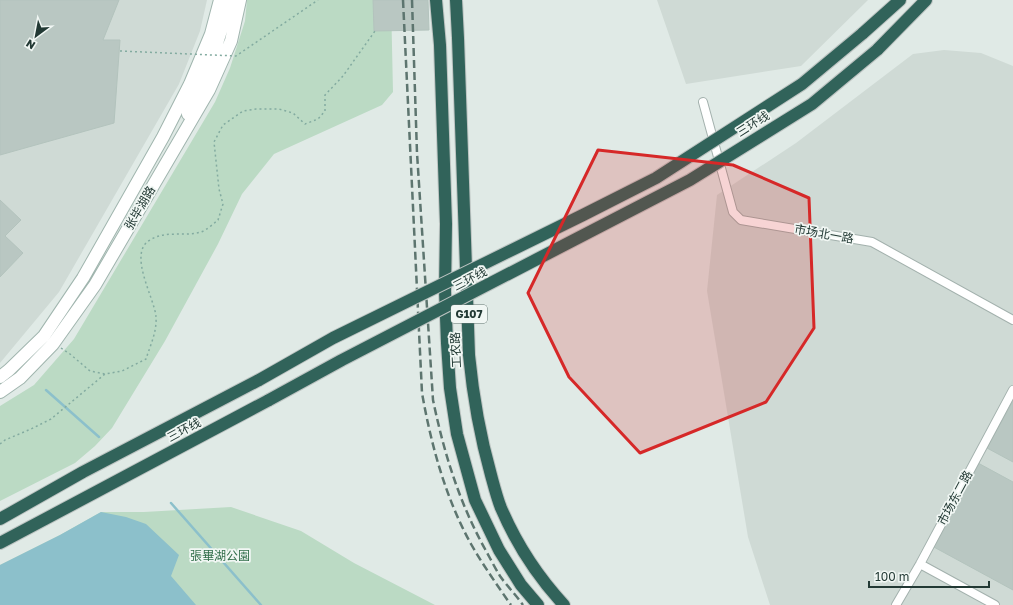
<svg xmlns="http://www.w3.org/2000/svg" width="1013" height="605" viewBox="0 0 1013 605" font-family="'Golos Text','Noto Sans SC',sans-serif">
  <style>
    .built { fill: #cfdad5 }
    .green { fill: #bbdac4 }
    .water { fill: #8cc0cb }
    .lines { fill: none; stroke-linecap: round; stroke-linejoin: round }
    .stream { stroke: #8cc0cb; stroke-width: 2.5 }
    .building { fill: #b9c7c2; stroke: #b3c3bd }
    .street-casing { stroke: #a3b1ad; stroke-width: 10 }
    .secondary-casing { stroke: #a0b5ae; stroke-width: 14 }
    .highway-casing { stroke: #bdc4c2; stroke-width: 14 }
    .path { stroke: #83aba0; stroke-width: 1.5; stroke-dasharray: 2 3; stroke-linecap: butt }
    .street { stroke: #fff; stroke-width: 8 }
    .secondary { stroke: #fff; stroke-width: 12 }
    .highway { stroke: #31635a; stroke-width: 12 }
    .rail { stroke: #5d756f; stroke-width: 2.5; stroke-dasharray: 8 4; stroke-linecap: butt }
    .highway-bridge-casing { stroke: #bdc4c2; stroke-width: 14; stroke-linecap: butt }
    .path-bridge { stroke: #83aba0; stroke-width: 1.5; stroke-dasharray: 2 3; stroke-linecap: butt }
    .highway-bridge { stroke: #31635a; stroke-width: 12 }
    .marked { fill: #d62828; fill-opacity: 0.2; stroke: #d62828; stroke-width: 3; stroke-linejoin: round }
    .labels { text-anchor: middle; stroke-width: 3.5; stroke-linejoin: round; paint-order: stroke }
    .shield { fill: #f1f7f4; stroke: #60726e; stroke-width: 1 }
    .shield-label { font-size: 11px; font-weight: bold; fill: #223934 }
    .street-label { font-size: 12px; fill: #223934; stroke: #f1f7f4 }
    .park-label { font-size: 12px; fill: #306d49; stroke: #f1f7f4 }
  </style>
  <rect width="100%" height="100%" fill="#e0eae6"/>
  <!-- built -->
  <path class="built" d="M0 0H207L200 31 179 84 59 292 0 363Z
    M657 0H868L801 66 686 84Z
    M944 50 981 53 1013 66V605H770L748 537 707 291 717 195 796 143 913 54Z"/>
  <!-- green -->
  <path class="green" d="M247 0H391L393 92 382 105 274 154 242 194 218 244 165 341 112 428 95 446 75 463 0 501V406L34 385 74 339 215 102 230 68 245 21Z
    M231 507 301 531 354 563 435 605H0V565L60 535 101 512H144Z"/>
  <!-- water -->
  <path class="water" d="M101 512 126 517 146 524 179 555 171 576 196 605H0V565L60 535Z"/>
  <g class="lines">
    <!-- stream -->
    <path class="stream" d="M46 390 99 437
      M171 503 261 605"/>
  </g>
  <!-- building -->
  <path class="building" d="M0 0H119L103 40H120L114 123 0 155Z
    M373 0H428L429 30 374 31Z
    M0 200 21 220 5 236 23 253 0 277Z
    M1013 401V462L987 448Z
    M978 463 1013 482V590L932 546Z"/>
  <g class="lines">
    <!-- street casing -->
    <g class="street-casing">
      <path id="street" d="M703 102 733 212 741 220 872 242 1013 320
        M920 564 995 605
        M896 605 920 564 1013 390"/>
    </g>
    <!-- secondary casing -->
    <g class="secondary-casing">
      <path id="secondary" d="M188 114 210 65 226 15 230 0
        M0 377 9 370 44 336 83 278 163 137 190 84 211 34 220 0
        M0 392 20 378 53 344 95 285 209 90 231 41 240 0"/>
    </g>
    <!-- highway casing -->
    <g class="highway-casing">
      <path id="highway" d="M436 0 440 45 446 224 445 291 447 343 450 388 457 434 475 500 499 550 521 585 538 605
        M456 0 458 38 469 355C473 396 480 436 491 475 494 486 497 498 501 508 516 543 538 577 564 605
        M862 34 900 0
        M877 50 926 0
        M0 519 83 472 259 380
        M0 543 269 400"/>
    </g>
    <!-- path -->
    <path class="path" d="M61 348 70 354 90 371 105 374
      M0 444 5 440 31 429 51 419 105 374 122 371 146 359C150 346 157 332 156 317 155 299 127 253 150 240 165 230 184 237 201 232 207 230 213 224 218 220L223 204 219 189 214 142 223 125 243 111 256 109H279L293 113 305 124 318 119 325 111V95L343 76 375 31"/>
    <!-- street -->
    <use href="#street" class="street"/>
    <!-- secondary -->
    <use href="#secondary" class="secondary"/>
    <!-- highway -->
    <use href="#highway" class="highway"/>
    <!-- rail -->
    <path class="rail" d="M403 0 422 393C431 444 445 497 471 544 483 565 497 585 511 605
      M412 0 417 153 433 400C444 453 459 502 485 549 490 558 495 568 500 576 507 586 516 595 523 605"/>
    <!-- highway-bridge casing -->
    <g class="highway-bridge-casing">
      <path id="highway-bridge" d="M259 380 333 338 583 215 656 178 802 84 862 34
        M269 400 342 360 690 180 812 104 877 50"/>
    </g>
    <!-- path-bridge -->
    <path class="path-bridge" d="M120 51 236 56 318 0"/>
    <!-- highway-bridge -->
    <use href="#highway-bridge" class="highway-bridge"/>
  </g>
  <!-- marked area -->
  <path class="marked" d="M598 150 733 165 809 198 814 328 766 402 640 453 569 377 528 293Z"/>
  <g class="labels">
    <!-- shield labels -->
    <rect class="shield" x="451" y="305" width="36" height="18" rx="3"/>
    <g class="shield-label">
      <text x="469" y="318">G107</text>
    </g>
    <!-- street labels -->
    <g class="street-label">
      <text transform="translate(753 124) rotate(-32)" y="4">三环线</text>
      <text transform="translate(140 208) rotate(-60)" y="4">张毕湖路</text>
      <text transform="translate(824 234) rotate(10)" y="4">市场北一路</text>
      <text transform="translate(470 279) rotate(-27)" y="4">三环线</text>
      <text transform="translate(456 350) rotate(-93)" y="4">工农路</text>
      <text transform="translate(184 430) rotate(-28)" y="4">三环线</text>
      <text transform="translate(955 498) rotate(-62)" y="4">市场东二路</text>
    </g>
    <!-- park labels -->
    <g class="park-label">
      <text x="220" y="560">張畢湖公園</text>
    </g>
  </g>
  <!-- north arrow -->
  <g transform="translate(36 36) rotate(212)" stroke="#f1f7f4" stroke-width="3" paint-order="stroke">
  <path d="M0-3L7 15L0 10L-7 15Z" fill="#223934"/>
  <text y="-6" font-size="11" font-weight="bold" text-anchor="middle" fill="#223934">N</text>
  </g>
  <!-- scale -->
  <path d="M869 581v6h120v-6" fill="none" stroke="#223934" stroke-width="2"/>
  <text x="875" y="581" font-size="12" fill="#223934" stroke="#f1f7f4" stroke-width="3" paint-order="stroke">100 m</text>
</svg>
